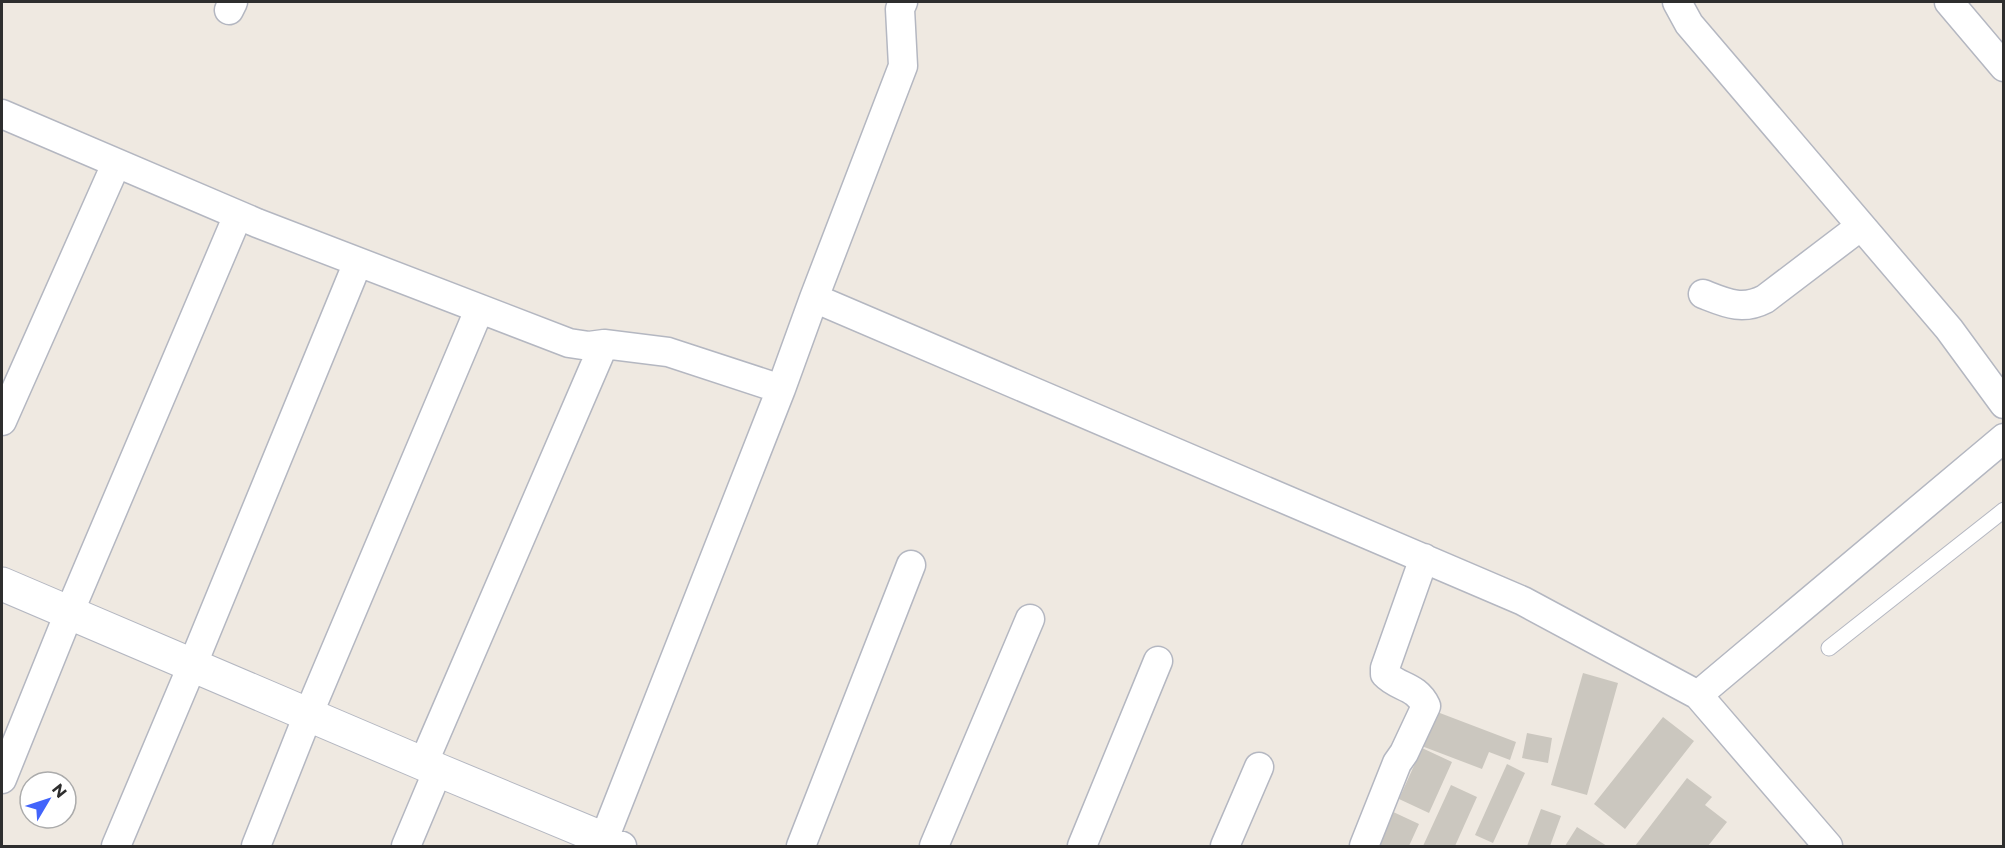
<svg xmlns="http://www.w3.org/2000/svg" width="2005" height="848" viewBox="0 0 2005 848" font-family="Montserrat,sans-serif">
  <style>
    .building { fill: #cbc7bf }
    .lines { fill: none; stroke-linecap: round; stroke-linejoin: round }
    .service-casing { stroke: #b4b7c1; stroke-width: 17 }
    .minor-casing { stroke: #b4b7c1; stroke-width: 31 }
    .tertiary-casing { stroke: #b4b7c1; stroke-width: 35 }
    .service { stroke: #fff; stroke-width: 15 }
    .minor { stroke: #fff; stroke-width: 28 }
    .tertiary { stroke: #fff; stroke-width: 33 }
  </style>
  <rect width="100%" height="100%" fill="#efe9e1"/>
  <!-- building -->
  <path class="building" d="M1583 673 1618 683 1587 795 1551 785Z
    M1432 710 1516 742 1510 760 1489 752 1482 769 1419 745Z
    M1663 717 1694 741 1625 829 1594 804Z
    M1527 733 1552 738 1548 763 1522 758Z
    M1422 748 1452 762 1429 813 1399 799Z
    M1507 764 1525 773 1493 843 1475 835Z
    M1687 778 1712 797 1705 805 1727 822 1708 846H1635Z
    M1451 785 1477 797 1455 846H1423Z
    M1541 809 1561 816 1550 846H1527Z
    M1389 810 1419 824 1409 846H1373Z
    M1577 827 1607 846H1565Z"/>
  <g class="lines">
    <!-- service casing -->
    <g class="service-casing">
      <path id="service" d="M1829 648 2004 510"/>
    </g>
    <!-- minor casing -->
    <g class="minor-casing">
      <path id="minor" d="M1677 2 1689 24 1949 329 2004 404
        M1949 2 2004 67
        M229 10 233 2
        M2 114 257 223 569 343 589 346 604 344 668 352 781 389
        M1703 294C1726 303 1742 311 1765 299L1861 226
        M814 298 903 66 900 9 903 2
        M2 421 116 164
        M1698 695 1828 846
        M423 764 604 344
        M2 779 69 613 238 215
        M116 846 192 666 358 262
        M256 846 308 715 479 310
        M406 846 438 770
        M622 846 604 839 781 389 814 298 1523 601 1698 695 2004 438
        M801 846 911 565
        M934 846 1030 619
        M1082 846 1158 661
        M1225 846 1259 767
        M1364 846 1397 763 1404 753 1426 706C1416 685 1398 688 1385 674V668L1424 558"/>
    </g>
    <!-- tertiary casing -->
    <g class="tertiary-casing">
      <path id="tertiary" d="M2 584 438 770 604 839 601 846"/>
    </g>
    <!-- service -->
    <use href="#service" class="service"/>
    <!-- minor -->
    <use href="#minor" class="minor"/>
    <!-- tertiary -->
    <use href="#tertiary" class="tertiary"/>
  </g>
  <!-- border -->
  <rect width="2005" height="848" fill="none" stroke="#2e2e2e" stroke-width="6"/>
  <!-- north arrow -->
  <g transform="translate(48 800) rotate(51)"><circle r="28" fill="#ffffff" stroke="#ababab" stroke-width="1.5"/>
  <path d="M0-4.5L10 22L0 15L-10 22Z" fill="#4264fb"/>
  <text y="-9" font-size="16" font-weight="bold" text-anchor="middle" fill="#2e2e2e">N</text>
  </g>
</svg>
